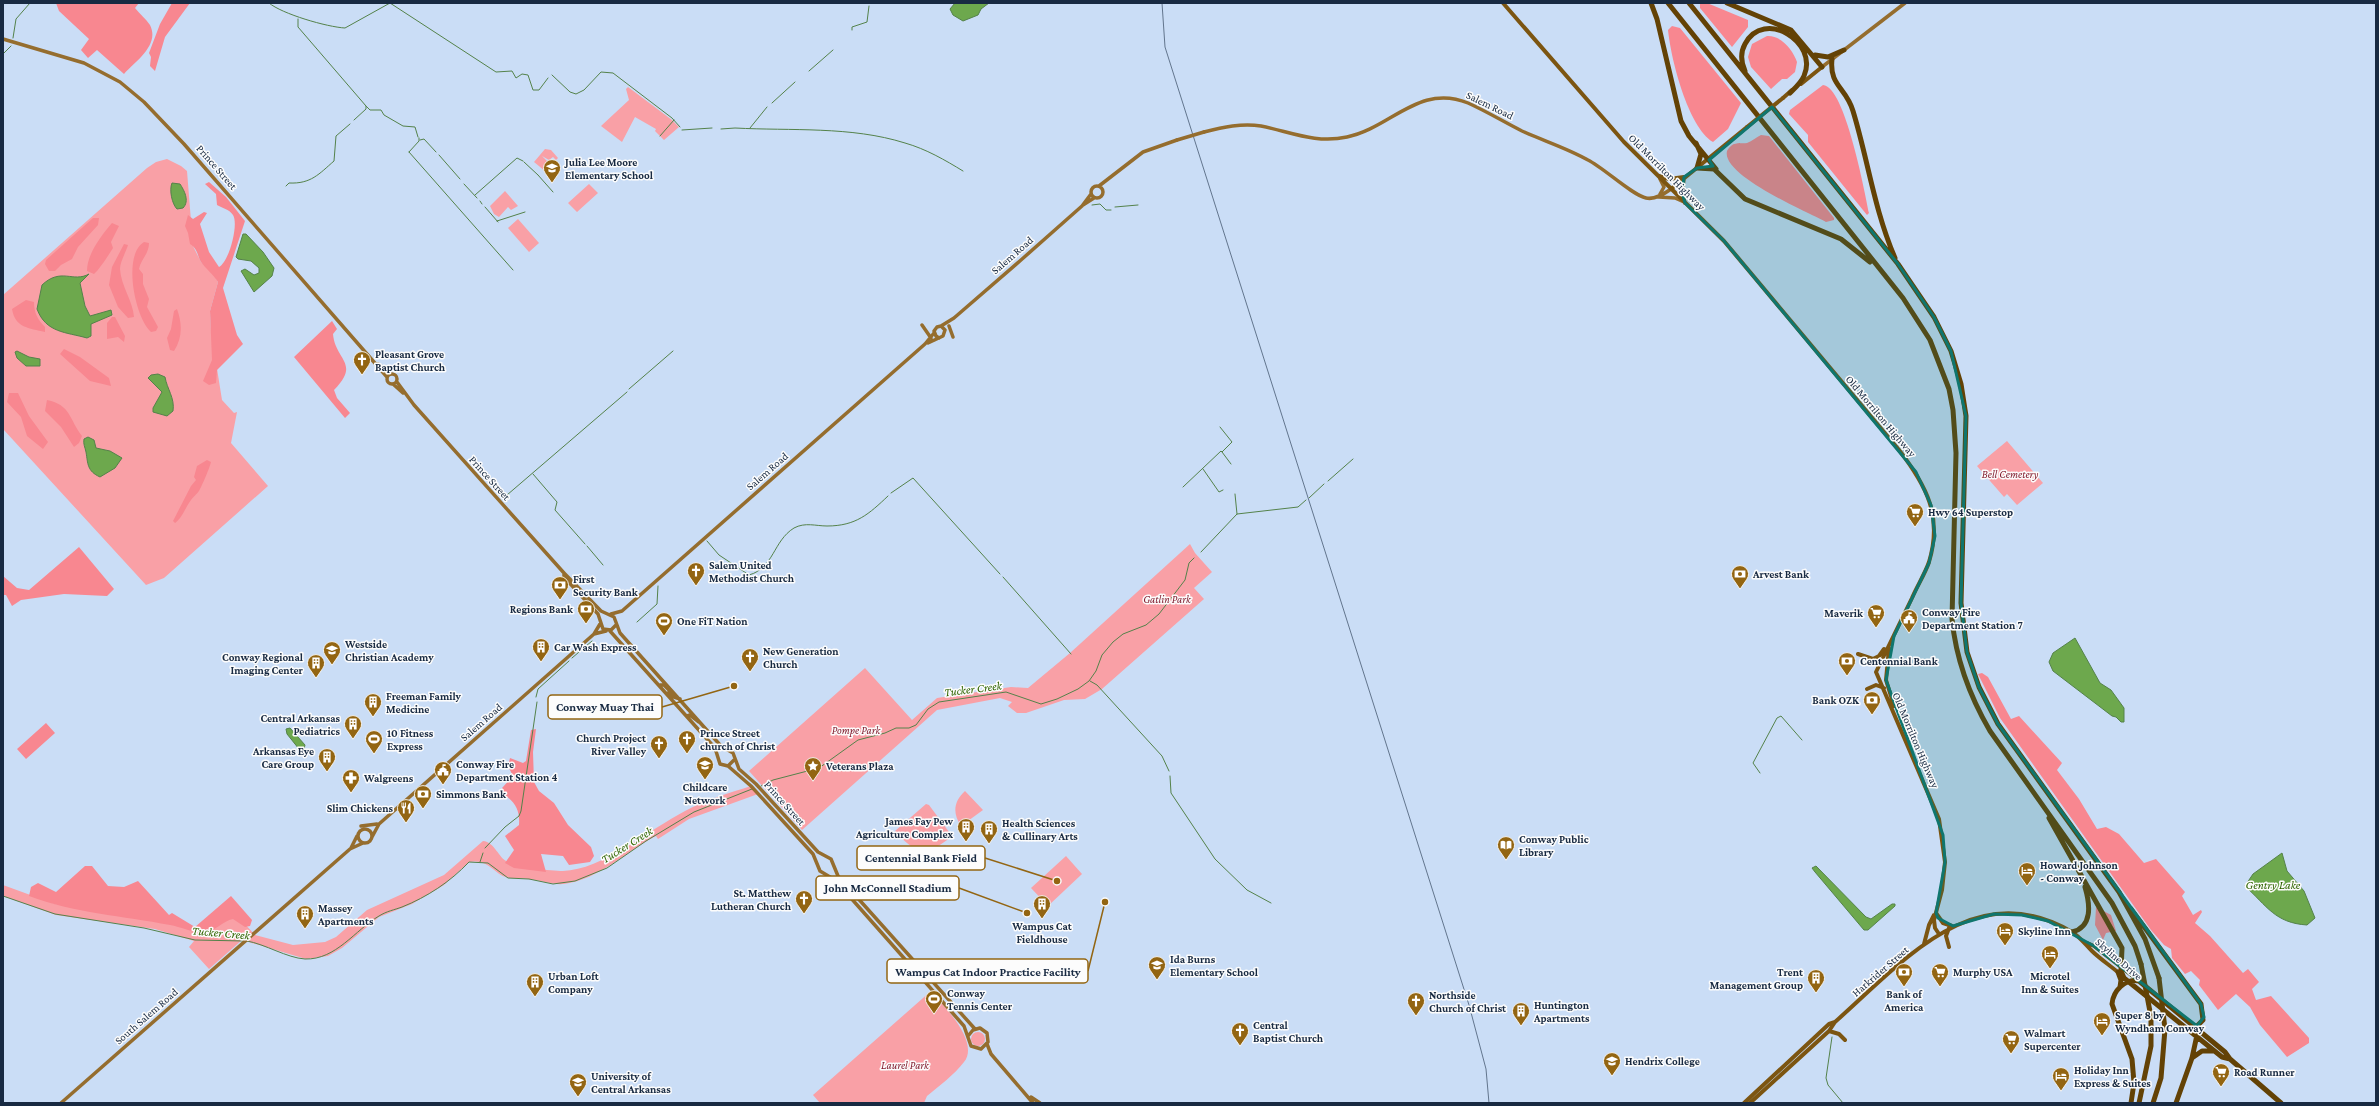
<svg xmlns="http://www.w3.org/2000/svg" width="2379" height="1106" viewBox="0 0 2379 1106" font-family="'Crimson Pro',serif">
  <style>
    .green { fill: #f9a0a6 }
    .forest { fill: #f88790 }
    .water { fill: #6da84d; stroke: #54824a }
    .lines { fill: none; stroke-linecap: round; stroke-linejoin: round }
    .stream { stroke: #54824a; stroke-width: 1 }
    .secondary { stroke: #956d2e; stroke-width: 3.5 }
    .primary { stroke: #7c5511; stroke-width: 4 }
    .highway { stroke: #634205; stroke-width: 5 }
    .rail { stroke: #62758d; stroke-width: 1 }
    .secondary-bridge { stroke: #956d2e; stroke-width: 3.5 }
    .primary-bridge { stroke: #7c5511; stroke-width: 4 }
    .highway-bridge { stroke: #634205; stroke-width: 5 }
    .marked { fill: #0f766e; fill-opacity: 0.2; stroke: #0f766e; stroke-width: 3; stroke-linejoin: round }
    .labels { text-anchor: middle; stroke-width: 3; stroke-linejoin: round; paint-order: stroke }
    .street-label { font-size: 11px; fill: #182a42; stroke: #fcfcfc }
    .poi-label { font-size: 11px; font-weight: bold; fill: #182a42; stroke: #fcfcfc; text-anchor: start }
    .park-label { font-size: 11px; font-style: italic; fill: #831e30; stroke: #fcfcfc }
    .water-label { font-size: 12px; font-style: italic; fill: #2f6500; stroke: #fcfcfc }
    .leader { fill: none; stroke: #936512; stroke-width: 1.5 }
    .callout-dot { fill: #936512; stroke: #fcfcfc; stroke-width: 1.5 }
    .callout { fill: #fcfcfc; stroke: #936512; stroke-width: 1.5 }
    .callout-label { font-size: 12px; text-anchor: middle; font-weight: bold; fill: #182a42 }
  </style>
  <rect width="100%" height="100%" fill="#caddf6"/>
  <!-- green -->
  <path class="green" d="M628 87 672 120 679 127 664 140 655 131 656 129 635 117 622 142 601 126 629 100 626 89Z
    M545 149 551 150 558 158 556 160 553 157 549 160 542 156 557 171 551 176 534 162Z
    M167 159 181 166 187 171 193 246 201 262 212 272 218 282 210 311 211 331 222 400 234 413 237 412 231 443 268 486 164 578 146 585 3 429V295L147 168 156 162Z
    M589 184 598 193 577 212 568 203Z
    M505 191 518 206 511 210 508 207 499 217 494 214 490 206Z
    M518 219 539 243 529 252 508 228Z
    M2007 441 2043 483 2017 505 2007 494 2004 497 1977 466Z
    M1190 544 1195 553 1212 572 1194 588 1204 599 1102 689 1085 699 1064 700 1026 713H1017L1008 706 1012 702 1000 698 937 710 802 830 749 771 865 668 912 720 937 698 1011 687 1028 688 1070 653Z
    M751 786 758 794 689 819 658 839 656 836C625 852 600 879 564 884 551 885 541 880 528 879 522 878 516 878 510 878 494 876 490 858 469 862L444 885 412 904 379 917 342 948 328 956 306 959 242 940 209 969 189 947 194 941 155 929 56 915 3 896V885L55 904 141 915 201 931 231 909 255 935 293 945 325 942 336 937 367 910 444 875 483 841C495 842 498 858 508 862 520 867 550 871 563 871 602 870 650 829 685 811 706 800 729 793 751 786Z
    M965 791 983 810 961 826C952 813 954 801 965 791Z
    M926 804 929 805 952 836C927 857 916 855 895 831Z
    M1066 856 1082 874 1048 906 1031 888Z
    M931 991C944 1006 980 1042 964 1062 954 1075 939 1086 927 1096L924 1103H820L813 1095Z
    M971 1039a7 7 0 1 1 14 0a7 7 0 1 1-14 0Z"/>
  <!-- forest -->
  <path class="forest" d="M56 3H139L135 8C139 13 146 19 150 25 160 45 136 61 124 74L97 50 88 58 81 50 89 39 59 11Z
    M172 3H190L165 37 155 71 150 66 151 57 149 53 160 24Z
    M1700 3H1707L1748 20V27L1732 47 1700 8Z
    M1672 26 1680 28 1741 103 1728 129 1713 142C1688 127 1671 59 1668 30Z
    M1767 36C1781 35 1793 50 1797 62L1795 72 1787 79H1782L1771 89 1751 67 1748 57 1752 44Z
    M1823 85C1845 86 1865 193 1869 213L1867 215 1808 142V135L1789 114 1790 110Z
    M1761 135 1769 136 1834 218V220L1826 222C1807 212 1721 175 1727 151 1733 141 1737 144 1747 143 1752 141 1757 137 1761 135Z
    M209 182 226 197 245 221 223 288 237 335 243 344 217 370 216 383 209 385 203 381 212 360 210 311 218 282C213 274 206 269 201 262 197 255 198 249 190 244L188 233 185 226 188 215 193 219 204 212 207 213 200 224 209 252 219 267C229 262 239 224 233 215 229 209 222 208 217 205L216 194 205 184Z
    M93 218H99L98 225 78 247 72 259 61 265 55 271H49L45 264 46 260Z
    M112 223 119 226 111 242 113 248C110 253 99 270 94 274L87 271C87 254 101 236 112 223Z
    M144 242 149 243C149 254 141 259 139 269L143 274V284L149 299 147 307 158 327 156 331 151 332C135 318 122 255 144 242Z
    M124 244 128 245C126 252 120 262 120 269 121 286 133 301 134 317L128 318 118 307 109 285 112 267Z
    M26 300 34 302C34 313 38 320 45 327V332C29 328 15 328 12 309Z
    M177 309C182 323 183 337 174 351L170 350 167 338 171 329 174 311Z
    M112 317H115L125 336 124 342 118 337 107 339V323Z
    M332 321 337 329 333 334C335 360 361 363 334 390L337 398 350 413 345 418 294 357Z
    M64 349 80 357 109 378 111 386 90 381 60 354Z
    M9 393H18L29 416 48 442 43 449 27 436 21 417 7 402Z
    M47 400C71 405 69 419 82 436L79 443 74 447 61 427 45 411Z
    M207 460 211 462C210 467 202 486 199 491 197 494 193 497 191 500 185 508 183 517 175 523L173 521 191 486 196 480 194 477 197 466Z
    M79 547 114 589 107 596 64 594 21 600 12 606 6 595H3V576L17 588 29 590Z
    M1982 673 1988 677 2011 719 2019 716 2062 763 2057 770 2079 799 2097 829 2106 827 2119 834 2144 863 2156 859 2185 892 2182 896 2193 915 2201 910 2202 912 2195 923 2210 936 2243 973 2248 969 2259 982 2252 989 2256 1000 2271 996 2309 1038V1043L2287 1057 2260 1025 2250 1007 2236 994 2218 1010 2199 985 2200 980 2191 971 2185 974 2172 958 2171 949 2164 945 2151 930 2000 718 1978 674Z
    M46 723 55 733 26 759 17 749Z
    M536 729 533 752 534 782 539 791 554 803 568 825 591 847 594 856 590 862 569 865 563 856 541 854 546 872 514 868 505 863 514 850 505 836 519 825C520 811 516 802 503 794L502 788 513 776 508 766 510 758 523 763 526 761 531 730Z
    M85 866H92L108 886 124 887 138 881 169 915 172 913 195 927 231 896 252 920 250 926 245 927 233 919C223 921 215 931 206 932 194 934 182 927 170 925 123 916 74 913 29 896L31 887 38 883 56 892Z
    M2096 907 2111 915 2116 931 2106 933 2103 940 2095 925Z"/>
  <!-- water -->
  <path class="water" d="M955 3H989L981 9 978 15 963 21 953 15 950 9Z
    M172 183 180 184C184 190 190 201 183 208L177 209C172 204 169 190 172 183Z
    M243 234H246L263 252 274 268 272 276 254 292 241 271 245 269 254 275 259 273V268L251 261 238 259 236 257Z
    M89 274 80 283 85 306 90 316 111 310 112 315 91 324V336L87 338C66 332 46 333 37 309L42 285C61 267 73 283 89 274Z
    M17 351 29 357 40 359V366H26L17 358 15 352Z
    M158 374 165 377C167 389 175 398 173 411L167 416 153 412V408L162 392 148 378 151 375Z
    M88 437 94 440 96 448 110 451 122 458 115 468 100 477C87 471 88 464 86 452 85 447 83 444 84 439Z
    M2075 638 2100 683 2111 690 2124 708V722H2121L2116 717 2112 716 2053 671 2049 662 2053 653Z
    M290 728 305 745 304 749H299L287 734 286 729Z
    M2282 853 2287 871 2304 891 2315 918 2307 925C2275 923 2267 906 2245 886L2253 874Z
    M1816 866 1866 917 1871 919 1892 904H1895V906L1868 930H1864L1815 872 1812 868Z"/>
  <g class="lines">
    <!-- stream -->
    <path class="stream" d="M269 3C282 14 327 27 345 28L390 3 496 72 512 71 516 78 522 74 528 75 533 90H539L548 78
      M298 19V27L366 106V109L354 120
      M852 30V27L867 22 869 6
      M13 38 16 19 30 3
      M3 54 11 46
      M809 71 833 50
      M552 75 570 92 576 94 584 90 601 72 613 73 672 118 680 127
      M772 103 795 82
      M365 105 370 110H381L384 115 403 126 415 127 418 137
      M750 128 767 107
      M721 129 735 128C791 131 851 126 905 143 926 149 945 160 963 171
      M682 130 712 128
      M660 136 674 120
      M420 140 424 139 436 152
      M409 152 513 270
      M409 152 419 141V138
      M439 155 460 179
      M524 162 538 175
      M538 175 553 192
      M464 184 477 198
      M286 186 289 183C311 184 319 174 334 161L336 136 350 124
      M475 195 517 158 523 161
      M480 201 482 204
      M1092 205 1100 204 1106 210H1111
      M485 207 498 222
      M1115 207 1138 205
      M497 221 525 212
      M629 389 673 351
      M1220 427 1232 442 1222 452 1231 464
      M1203 469 1219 492 1223 490
      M533 474 557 502 555 510 585 544
      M1328 481 1353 459
      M1183 487 1221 451 1222 452
      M891 493 913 478 1000 574
      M1235 494 1237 514
      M507 495 627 392
      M1309 498 1324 484
      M707 541 719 555 749 575C774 568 773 541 794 528 805 522 816 526 827 526 856 526 869 514 888 496
      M587 546 603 565
      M1201 552 1237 514 1298 507 1306 500
      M1003 577 1071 654
      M637 622 657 604 658 586
      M572 658 592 641
      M1090 681 1097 685 1162 756 1169 771
      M536 697 538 689 569 661
      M1760 773 1753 763 1777 718 1781 716 1802 740
      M1170 776 1171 793 1215 859 1247 890 1271 903
      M761 786 773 780 819 768 858 740 885 733 896 728H909L916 725 928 709 939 702 1006 692 1041 704 1057 699 1078 689 1089 681 1096 671 1102 655 1113 642 1123 634 1146 625 1159 614 1185 580 1189 563 1194 558
      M485 848 505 827 519 816 521 811 537 702
      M480 862 483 853
      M3 896 55 914 144 928 195 940 244 941
      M247 941C265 944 287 958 305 959 336 960 355 930 379 916 387 911 394 910 402 907 427 897 450 882 469 862L488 863 508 878 529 879 553 884 575 881 607 868 646 841 694 812 752 789
      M1832 1037 1826 1078 1828 1085 1843 1103"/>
    <!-- secondary -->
    <path class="secondary" d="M3 39 84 63 120 82 144 102 184 144 387 377
      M1822 67 1905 3
      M1204 132C1223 127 1242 123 1261 126 1291 132 1316 144 1347 137 1391 128 1419 83 1468 103 1486 111 1504 122 1522 131 1544 141 1567 148 1588 160 1604 168 1632 195 1646 198 1655 200 1664 194 1671 189
      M1660 179 1664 187 1660 194
      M1099 186 1143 152 1177 140
      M1091 192a6 6 0 1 1 12 0a6 6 0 1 1-12 0Z
      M1659 197 1675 198 1684 202
      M1083 205 1094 198
      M922 325 931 338
      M941 326 954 318 1021 260 1082 206 1091 194
      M949 326 953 337
      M928 343 943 336 945 330 941 326 937 327 934 331 936 336 939 338
      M378 364 391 374
      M387 379a5 5 0 1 1 10 0a5 5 0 1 1-10 0Z
      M397 382 414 405 564 573 601 611 614 617 620 633 721 746 733 753 739 769 756 784 818 852 831 859 838 876 975 1029
      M393 384 403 393
      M564 573V577L598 614 603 629 611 630 616 625
      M611 614 622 611 925 344 934 333
      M610 631 715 748 720 764 728 766 734 760
      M594 634 600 624
      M660 685H664L670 691
      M669 692 674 697 680 699
      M687 716 690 715 699 722
      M728 766 751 786 813 854 820 871 835 880 964 1026 971 1046 981 1049 988 1042 987 1033 980 1028 973 1030 968 1036
      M361 826 377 824
      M358 836a7 7 0 1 1 14 0a7 7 0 1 1-14 0Z
      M372 837 379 824 594 634 606 631
      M351 848 357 836
      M987 1044 991 1054 1033 1103
      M1031 1097 1040 1103
      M61 1103 350 849 363 843"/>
    <!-- primary -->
    <path class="primary" d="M1503 3 1624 142 1724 241 1899 450C1926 485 1943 516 1929 562 1925 574 1917 586 1912 598 1900 623 1888 647 1876 672L1939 819 1945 862 1942 890 1934 920 1935 928 1939 934
      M1801 84 1822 67
      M1783 98 1792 90
      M1659 176 1669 179 1684 177 1682 192 1685 203
      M1671 189 1747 127
      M1889 648 1886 680 1894 706
      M1858 654 1873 659 1879 656 1884 649
      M1867 689 1876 685 1884 688
      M1936 913 1943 923 1952 926
      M2087 943 2094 946 2139 981
      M1924 944 1929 925 1934 915
      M1949 947 1946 936 1949 928
      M1829 1031 1839 1034 1845 1040
      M1744 1103 1829 1024 1835 1022C1902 963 1974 874 2072 932 2080 937 2085 944 2092 951 2100 959 2111 966 2120 974
      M1750 1103 1829 1031 1835 1022"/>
    <!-- highway -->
    <path class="highway" d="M1651 3 1657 19 1681 121 1689 136 1716 169
      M1668 3 1903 298 1930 340 1949 389 1953 410 1956 453 1952 619C1956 660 1969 695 1990 731L2112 903 2135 946 2141 964
      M1689 3 1898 264 1934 317 1951 351 1961 384 1966 416 1961 603 1967 652 1979 687 1998 724 2119 892 2145 939 2159 978
      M1727 3 1791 30 1822 67
      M1815 55 1828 57 1844 50
      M1832 59C1829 86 1846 87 1853 111 1868 160 1874 209 1895 258
      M1745 71C1741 62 1740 53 1745 44 1764 8 1819 42 1804 76 1801 83 1795 88 1790 93
      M1696 143 1701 154 1697 168 1714 169 1745 199 1841 239 1870 262
      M2049 818 2122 948 2121 971 2124 978 2222 1057 2230 1059
      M2131 909 2201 1004 2203 1020 2197 1026H2192
      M2072 932C2093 927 2090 904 2085 887
      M2118 972 2121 980 2120 987
      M2192 1058 2202 1051H2214
      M2131 1103 2134 1083 2132 1059 2112 1004C2113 991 2125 978 2139 981L2225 1052 2230 1059 2281 1103
      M2139 1103 2151 1046V1017
      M2153 1103 2161 1078 2165 1029
      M2176 1103 2192 1058 2197 1035"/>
    <!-- rail -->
    <path class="rail" d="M1162 3 1165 47 1469 1005 1486 1069 1489 1103"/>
    <!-- secondary-bridge -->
    <path class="secondary-bridge" d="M1177 140 1204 132"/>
    <!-- primary-bridge -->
    <path class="primary-bridge" d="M1747 127 1783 98"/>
    <!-- highway-bridge -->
    <path class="highway-bridge" d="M2141 964 2151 1017
      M2159 978 2165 1029"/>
  </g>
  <!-- marked area -->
  <path class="marked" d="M1772 107 1898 264 1934 317 1951 351 1966 416 1961 603 1967 652 1979 687 1998 724 2201 1004 2204 1017 2197 1026 2094 946 2048 921 2022 915 1994 914 1953 926 1938 918 1936 913 1945 862 1943 835 1886 680 1894 636 1929 563 1935 536 1931 505 1916 472 1724 241 1685 203 1682 192 1684 177 1697 168 1713 166 1709 160Z"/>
  <!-- icons -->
  <defs>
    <g id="school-pin" transform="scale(0.9)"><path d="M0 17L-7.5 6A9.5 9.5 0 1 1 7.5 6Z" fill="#936512" stroke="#fcfcfc"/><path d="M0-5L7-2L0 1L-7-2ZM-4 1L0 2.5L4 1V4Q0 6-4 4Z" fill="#fff"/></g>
    <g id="church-pin" transform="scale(0.9)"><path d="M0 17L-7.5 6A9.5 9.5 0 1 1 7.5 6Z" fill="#936512" stroke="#fcfcfc"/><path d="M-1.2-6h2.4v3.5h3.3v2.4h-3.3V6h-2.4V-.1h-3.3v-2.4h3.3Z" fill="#fff"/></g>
    <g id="supermarket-pin" transform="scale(0.9)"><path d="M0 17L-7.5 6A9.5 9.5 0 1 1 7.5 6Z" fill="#936512" stroke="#fcfcfc"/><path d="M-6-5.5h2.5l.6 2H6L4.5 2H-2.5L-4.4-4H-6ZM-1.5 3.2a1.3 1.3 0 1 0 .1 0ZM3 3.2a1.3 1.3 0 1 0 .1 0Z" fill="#fff"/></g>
    <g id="bank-pin" transform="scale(0.9)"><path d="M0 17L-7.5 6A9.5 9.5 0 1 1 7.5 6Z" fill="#936512" stroke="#fcfcfc"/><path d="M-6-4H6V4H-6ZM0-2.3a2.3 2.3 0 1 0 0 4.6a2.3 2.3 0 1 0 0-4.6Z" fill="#fff"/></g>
    <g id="civic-pin" transform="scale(0.9)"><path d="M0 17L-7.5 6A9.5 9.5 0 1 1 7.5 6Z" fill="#936512" stroke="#fcfcfc"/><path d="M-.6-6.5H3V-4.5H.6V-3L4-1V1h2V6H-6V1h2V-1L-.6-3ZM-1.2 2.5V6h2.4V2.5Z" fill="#fff"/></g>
    <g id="stadium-pin" transform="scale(0.9)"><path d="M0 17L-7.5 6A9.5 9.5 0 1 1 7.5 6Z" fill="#936512" stroke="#fcfcfc"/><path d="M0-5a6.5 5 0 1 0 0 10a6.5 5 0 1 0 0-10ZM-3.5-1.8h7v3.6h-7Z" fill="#fff"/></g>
    <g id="building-pin" transform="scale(0.9)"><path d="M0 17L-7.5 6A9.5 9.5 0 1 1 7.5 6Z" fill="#936512" stroke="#fcfcfc"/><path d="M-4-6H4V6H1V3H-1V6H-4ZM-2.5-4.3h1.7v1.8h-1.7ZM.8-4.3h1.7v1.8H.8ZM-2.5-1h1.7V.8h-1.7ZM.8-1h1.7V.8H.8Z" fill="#fff"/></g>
    <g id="sight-pin" transform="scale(0.9)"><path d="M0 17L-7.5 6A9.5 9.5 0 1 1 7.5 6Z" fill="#936512" stroke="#fcfcfc"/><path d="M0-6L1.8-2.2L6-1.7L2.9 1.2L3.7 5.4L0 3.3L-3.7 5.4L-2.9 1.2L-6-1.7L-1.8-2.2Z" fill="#fff"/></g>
    <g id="pharmacy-pin" transform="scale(0.9)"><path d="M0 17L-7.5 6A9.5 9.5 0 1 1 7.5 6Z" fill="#936512" stroke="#fcfcfc"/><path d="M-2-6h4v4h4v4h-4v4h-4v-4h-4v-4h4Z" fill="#fff"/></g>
    <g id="restaurant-pin" transform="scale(0.9)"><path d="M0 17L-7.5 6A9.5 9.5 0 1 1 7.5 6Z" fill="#936512" stroke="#fcfcfc"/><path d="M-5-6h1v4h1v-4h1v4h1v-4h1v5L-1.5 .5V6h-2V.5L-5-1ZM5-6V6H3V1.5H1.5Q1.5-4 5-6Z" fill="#fff"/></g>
    <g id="library-pin" transform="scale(0.9)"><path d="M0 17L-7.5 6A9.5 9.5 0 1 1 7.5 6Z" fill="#936512" stroke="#fcfcfc"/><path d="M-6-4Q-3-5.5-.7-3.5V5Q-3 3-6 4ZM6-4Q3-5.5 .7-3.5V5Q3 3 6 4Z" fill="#fff"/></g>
    <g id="hotel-pin" transform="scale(0.9)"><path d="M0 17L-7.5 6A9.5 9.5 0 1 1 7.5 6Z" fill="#936512" stroke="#fcfcfc"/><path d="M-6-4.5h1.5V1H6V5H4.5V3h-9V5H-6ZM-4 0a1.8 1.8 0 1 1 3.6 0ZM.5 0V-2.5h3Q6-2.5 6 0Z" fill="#fff"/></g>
    <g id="university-pin" transform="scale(0.9)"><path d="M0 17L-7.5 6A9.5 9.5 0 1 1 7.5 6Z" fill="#936512" stroke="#fcfcfc"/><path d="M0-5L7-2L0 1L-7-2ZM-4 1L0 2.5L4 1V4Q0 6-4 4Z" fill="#fff"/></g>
  </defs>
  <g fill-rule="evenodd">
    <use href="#school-pin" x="552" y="168"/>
    <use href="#church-pin" x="362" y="360"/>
    <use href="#supermarket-pin" x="1915" y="512"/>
    <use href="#church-pin" x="696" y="571"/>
    <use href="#bank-pin" x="1740" y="574"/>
    <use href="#bank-pin" x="560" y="585"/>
    <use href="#bank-pin" x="586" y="609"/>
    <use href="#supermarket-pin" x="1876" y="613"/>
    <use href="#civic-pin" x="1909" y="618"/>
    <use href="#stadium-pin" x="664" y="621"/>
    <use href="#building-pin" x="541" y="647"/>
    <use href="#school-pin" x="332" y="650"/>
    <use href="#church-pin" x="750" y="657"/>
    <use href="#bank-pin" x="1847" y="661"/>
    <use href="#building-pin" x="316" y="663"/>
    <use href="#bank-pin" x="1872" y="700"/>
    <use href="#building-pin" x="373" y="702"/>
    <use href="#building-pin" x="353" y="724"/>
    <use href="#stadium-pin" x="374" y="739"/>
    <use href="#church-pin" x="687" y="739"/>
    <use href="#church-pin" x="659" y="744"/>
    <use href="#building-pin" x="327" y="757"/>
    <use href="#school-pin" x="705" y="765"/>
    <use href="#sight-pin" x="813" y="766"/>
    <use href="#civic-pin" x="443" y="770"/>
    <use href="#pharmacy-pin" x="351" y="778"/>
    <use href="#bank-pin" x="423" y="794"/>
    <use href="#restaurant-pin" x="406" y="808"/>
    <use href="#building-pin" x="966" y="827"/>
    <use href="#building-pin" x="989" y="829"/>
    <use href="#library-pin" x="1506" y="845"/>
    <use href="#hotel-pin" x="2027" y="871"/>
    <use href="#church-pin" x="804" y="899"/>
    <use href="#building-pin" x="1042" y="904"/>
    <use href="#building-pin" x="305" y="914"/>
    <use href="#hotel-pin" x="2005" y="931"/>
    <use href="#hotel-pin" x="2050" y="954"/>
    <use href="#school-pin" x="1157" y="965"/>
    <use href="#bank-pin" x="1904" y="972"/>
    <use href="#supermarket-pin" x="1940" y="972"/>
    <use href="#building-pin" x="1816" y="978"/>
    <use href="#building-pin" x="535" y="982"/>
    <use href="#stadium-pin" x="934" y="999"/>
    <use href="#church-pin" x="1416" y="1001"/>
    <use href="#building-pin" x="1521" y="1011"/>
    <use href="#hotel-pin" x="2102" y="1021"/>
    <use href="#church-pin" x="1240" y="1031"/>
    <use href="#supermarket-pin" x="2011" y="1039"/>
    <use href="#university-pin" x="1612" y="1061"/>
    <use href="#supermarket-pin" x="2221" y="1072"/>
    <use href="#hotel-pin" x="2061" y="1076"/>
    <use href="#university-pin" x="578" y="1082"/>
  </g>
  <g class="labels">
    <!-- street labels -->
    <g class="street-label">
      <text transform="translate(1490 105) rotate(26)" y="4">Salem Road</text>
      <text transform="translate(217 167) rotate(49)" y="4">Prince Street</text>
      <text transform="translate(1667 172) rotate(45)" y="4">Old Morrilton Highway</text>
      <text transform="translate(1012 255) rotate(-41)" y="4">Salem Road</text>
      <text transform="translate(1881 416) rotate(50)" y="4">Old Morrilton Highway</text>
      <text transform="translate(767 471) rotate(-41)" y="4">Salem Road</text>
      <text transform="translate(490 478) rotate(48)" y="4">Prince Street</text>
      <text transform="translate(481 722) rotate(-41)" y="4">Salem Road</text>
      <text transform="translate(1916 740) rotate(67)" y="4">Old Morrilton Highway</text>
      <text transform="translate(785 803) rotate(48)" y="4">Prince Street</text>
      <text transform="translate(2119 959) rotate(41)" y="4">Skyline Drive</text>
      <text transform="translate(1880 971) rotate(-41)" y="4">Harkrider Street</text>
      <text transform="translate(146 1016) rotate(-41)" y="4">South Salem Road</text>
    </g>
    <!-- poi labels -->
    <g class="poi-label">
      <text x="565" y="166">Julia Lee Moore<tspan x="565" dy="13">Elementary School</tspan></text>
      <text x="375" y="358">Pleasant Grove<tspan x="375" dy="13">Baptist Church</tspan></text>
      <text x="1928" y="516">Hwy 64 Superstop</text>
      <text x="709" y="569">Salem United<tspan x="709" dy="13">Methodist Church</tspan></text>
      <text x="1753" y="578">Arvest Bank</text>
      <text x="573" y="583">First<tspan x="573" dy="13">Security Bank</tspan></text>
      <text x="573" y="613" text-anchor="end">Regions Bank</text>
      <text x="1922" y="616">Conway Fire<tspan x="1922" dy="13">Department Station 7</tspan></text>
      <text x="1863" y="617" text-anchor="end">Maverik</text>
      <text x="677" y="625">One FiT Nation</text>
      <text x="345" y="648">Westside<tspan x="345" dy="13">Christian Academy</tspan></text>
      <text x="554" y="651">Car Wash Express</text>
      <text x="763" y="655">New Generation<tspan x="763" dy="13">Church</tspan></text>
      <text x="303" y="661" text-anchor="end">Conway Regional<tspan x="303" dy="13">Imaging Center</tspan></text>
      <text x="1860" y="665">Centennial Bank</text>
      <text x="386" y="700">Freeman Family<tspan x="386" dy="13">Medicine</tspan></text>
      <text x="1859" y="704" text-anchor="end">Bank OZK</text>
      <text x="340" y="722" text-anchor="end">Central Arkansas<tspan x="340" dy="13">Pediatrics</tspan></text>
      <text x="387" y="737">10 Fitness<tspan x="387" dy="13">Express</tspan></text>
      <text x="700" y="737">Prince Street<tspan x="700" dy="13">church of Christ</tspan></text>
      <text x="646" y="742" text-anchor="end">Church Project<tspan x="646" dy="13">River Valley</tspan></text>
      <text x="314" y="755" text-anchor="end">Arkansas Eye<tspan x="314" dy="13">Care Group</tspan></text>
      <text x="456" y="768">Conway Fire<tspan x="456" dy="13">Department Station 4</tspan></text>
      <text x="826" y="770">Veterans Plaza</text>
      <text x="364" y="782">Walgreens</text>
      <text x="705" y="791" text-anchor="middle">Childcare<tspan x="705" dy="13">Network</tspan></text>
      <text x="436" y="798">Simmons Bank</text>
      <text x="393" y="812" text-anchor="end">Slim Chickens</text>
      <text x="953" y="825" text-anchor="end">James Fay Pew<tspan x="953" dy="13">Agriculture Complex</tspan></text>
      <text x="1002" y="827">Health Sciences<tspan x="1002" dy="13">&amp; Cullinary Arts</tspan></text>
      <text x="1519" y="843">Conway Public<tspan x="1519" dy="13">Library</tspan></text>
      <text x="2040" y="869">Howard Johnson<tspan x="2040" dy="13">- Conway</tspan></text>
      <text x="791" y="897" text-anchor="end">St. Matthew<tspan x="791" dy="13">Lutheran Church</tspan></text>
      <text x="318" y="912">Massey<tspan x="318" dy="13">Apartments</tspan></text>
      <text x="1042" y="930" text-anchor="middle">Wampus Cat<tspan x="1042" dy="13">Fieldhouse</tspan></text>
      <text x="2018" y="935">Skyline Inn</text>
      <text x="1170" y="963">Ida Burns<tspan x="1170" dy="13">Elementary School</tspan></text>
      <text x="1803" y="976" text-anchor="end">Trent<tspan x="1803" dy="13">Management Group</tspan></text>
      <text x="1953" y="976">Murphy USA</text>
      <text x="548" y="980">Urban Loft<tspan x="548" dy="13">Company</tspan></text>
      <text x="2050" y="980" text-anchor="middle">Microtel<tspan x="2050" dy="13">Inn &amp; Suites</tspan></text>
      <text x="947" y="997">Conway<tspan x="947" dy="13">Tennis Center</tspan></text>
      <text x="1904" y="998" text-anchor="middle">Bank of<tspan x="1904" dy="13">America</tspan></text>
      <text x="1429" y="999">Northside<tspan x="1429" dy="13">Church of Christ</tspan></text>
      <text x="1534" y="1009">Huntington<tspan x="1534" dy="13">Apartments</tspan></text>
      <text x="2115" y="1019">Super 8 by<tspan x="2115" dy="13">Wyndham Conway</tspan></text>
      <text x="1253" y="1029">Central<tspan x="1253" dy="13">Baptist Church</tspan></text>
      <text x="2024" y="1037">Walmart<tspan x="2024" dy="13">Supercenter</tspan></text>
      <text x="1625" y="1065">Hendrix College</text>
      <text x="2074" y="1074">Holiday Inn<tspan x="2074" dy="13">Express &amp; Suites</tspan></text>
      <text x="2234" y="1076">Road Runner</text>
      <text x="591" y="1080">University of<tspan x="591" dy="13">Central Arkansas</tspan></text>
    </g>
    <!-- park labels -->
    <g class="park-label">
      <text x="2010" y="478">Bell Cemetery</text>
      <text x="1167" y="603">Gatlin Park</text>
      <text x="856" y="734">Pompe Park</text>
      <text x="905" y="1069">Laurel Park</text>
    </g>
    <!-- water labels -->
    <g class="water-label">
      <text transform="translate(973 689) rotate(-7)" y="4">Tucker Creek</text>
      <text transform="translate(627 845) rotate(-32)" y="4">Tucker Creek</text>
      <text x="2273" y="889">Gentry Lake</text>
      <text transform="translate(221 933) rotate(5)" y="4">Tucker Creek</text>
    </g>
  </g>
  <!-- callouts -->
  <path class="leader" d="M734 686L662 707M1057 881L985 858M1027 913L959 888M1105 902L1088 971"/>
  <g class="callout-dot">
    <circle cx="734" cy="686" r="4"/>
    <circle cx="1057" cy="881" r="4"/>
    <circle cx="1027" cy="913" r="4"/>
    <circle cx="1105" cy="902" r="4"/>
  </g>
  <g class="callout">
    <rect x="548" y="695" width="114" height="24" rx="4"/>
    <rect x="857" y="846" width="128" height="24" rx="4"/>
    <rect x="816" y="876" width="143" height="24" rx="4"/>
    <rect x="887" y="959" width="201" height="24" rx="4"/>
  </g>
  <g class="callout-label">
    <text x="605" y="711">Conway Muay Thai</text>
    <text x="921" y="862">Centennial Bank Field</text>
    <text x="888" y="892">John McConnell Stadium</text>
    <text x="988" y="976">Wampus Cat Indoor Practice Facility</text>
  </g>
  <!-- border -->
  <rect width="2379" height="1106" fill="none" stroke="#182a42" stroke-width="8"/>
</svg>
